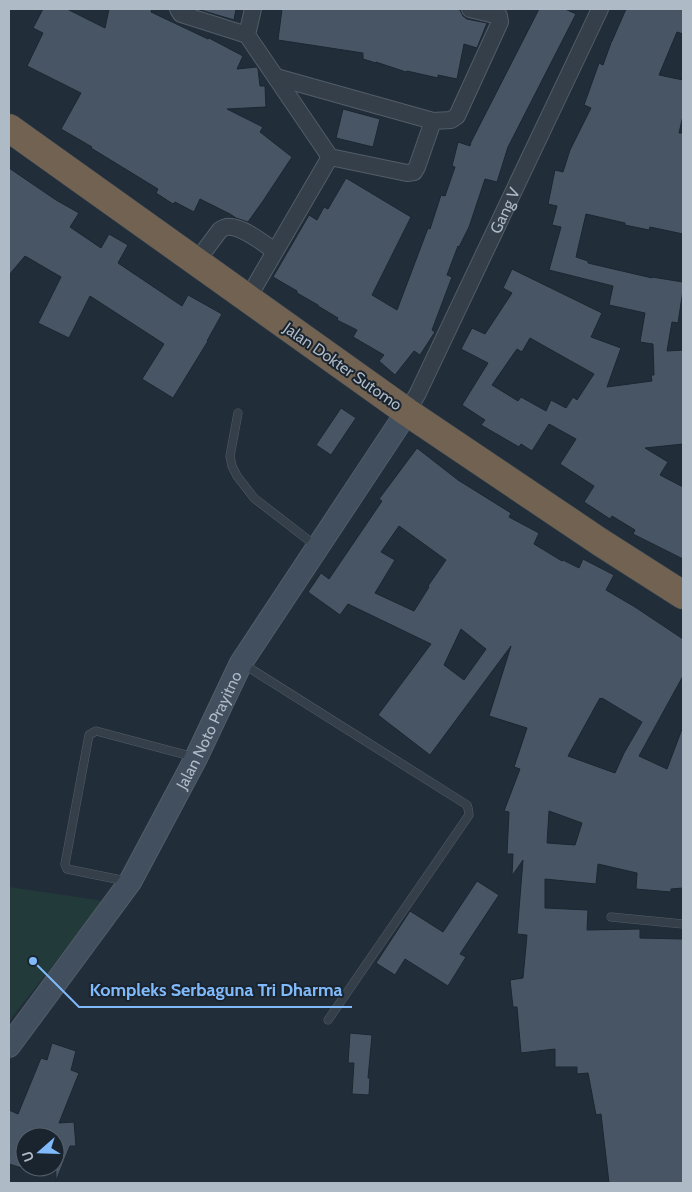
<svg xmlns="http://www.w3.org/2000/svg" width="692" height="1192" viewBox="0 0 692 1192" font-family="Cabin,sans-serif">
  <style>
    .green { fill: #233a3b }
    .building { fill: #475564; stroke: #1c2631; fill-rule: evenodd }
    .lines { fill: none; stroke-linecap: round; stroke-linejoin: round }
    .lane-casing { stroke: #525d68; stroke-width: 9 }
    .street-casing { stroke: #525d68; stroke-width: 18 }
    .secondary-casing { stroke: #525d68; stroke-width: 24 }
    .highway-casing { stroke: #3f4a55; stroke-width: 29 }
    .lane { stroke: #343f4a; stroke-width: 8 }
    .street { stroke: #343f4a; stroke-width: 16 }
    .secondary { stroke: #424f5e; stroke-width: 22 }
    .highway { stroke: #716251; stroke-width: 28 }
    .labels { text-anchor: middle; stroke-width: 4; stroke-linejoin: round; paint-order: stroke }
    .street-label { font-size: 16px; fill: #afbac7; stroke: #1a242f }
    .leader { fill: none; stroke: #80bafb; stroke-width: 2 }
    .callout-dot { fill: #80bafb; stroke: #1a242f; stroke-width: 2 }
    .callout-label { font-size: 18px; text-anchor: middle; font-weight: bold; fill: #80bafb; stroke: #1a242f; stroke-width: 4; stroke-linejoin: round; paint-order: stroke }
  </style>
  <rect width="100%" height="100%" fill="#212e3a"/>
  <!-- green -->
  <path class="green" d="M9 887 104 901 9 1021Z"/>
  <!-- building -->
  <path class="building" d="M43 9H67L105 28 109 9H152L151 12 208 39 209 38 243 56 237 69 257 67 258 69 260 86H265L266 107 227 109 263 127 260 132 292 157 263 201 248 222 236 218 230 214 200 199 194 212 175 202 173 204 156 193 158 189 91 148 92 147 61 129 81 93 27 66 43 33 33 28Z
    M197 9H236L234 20Z
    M282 9H457L460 10 463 16 467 19 487 23 477 48 464 44 457 79 438 75V78L407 71 406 72 376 62V63L363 59V53L278 40Z
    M539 9H565L576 14 508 147 497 182 485 179 469 227 459 247 458 246 447 275 452 277 432 330 435 332 420 355 414 351 395 375 379 361 384 355 353 337 357 330 337 320 338 318 318 306V305L297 293V291L273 277 309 215 317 220 324 207 328 209 346 178 411 217 372 295 397 310 428 228 430 229 441 195 445 196 455 167 452 166 458 142 470 146 471 142Z
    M626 9H683V34L677 32 659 75 683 80V116L679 133H683V234L650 227 649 230 625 225V223L586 214 576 257 588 261V263L652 278V277L683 282V290L678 323 672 322 667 351 683 350V444L645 448 668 462 660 475 683 487V559L633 534 635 530 612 516 610 519 584 502 594 486 560 464 576 439 549 424 532 451 521 444 519 447 481 425 485 420 462 405 488 363 461 349 472 328 485 334 512 293 503 288 512 269 602 313 591 337 621 348 607 387 652 381 651 375H654L653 344 640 342 645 313 609 305 613 286 549 270 561 227 552 225 557 206 548 204 555 170 563 172 570 150 591 108 584 105 599 63 603 65 612 40V41ZM530 338 594 374 577 400 573 397 566 408 551 400 546 411 521 397 518 401 492 385 517 349 522 352Z
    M343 109 380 119 373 147 336 138Z
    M9 168 56 200 79 213 70 227 101 248 109 234 128 245 118 263 182 306 188 295 222 314 207 341H208L173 398 142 379 164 344 90 296 69 338 38 323 61 277 25 256 9 275Z
    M341 408 356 418 331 455 316 445Z
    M417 448 458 480 511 513 509 517 539 533 534 544 562 561 563 560 579 568 583 559 614 575 606 590 635 607 683 639V676L639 756 667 769 682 729H683V888L671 889V892L636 889 637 873 598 864 596 884 545 879V908L588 910 587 930 640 929V938L683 939V1183H609L601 1114 596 1115 588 1073 577 1074V1067H555V1049L521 1053 517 1007H513L510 980 523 978 527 935 517 934 523 860 512 876 513 854H507L509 812 504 811 520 769 514 767 527 728 489 716 511 646 430 755 378 715 431 644 348 604 340 615 308 592 321 573 329 579 382 501 379 499ZM399 526 446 560 428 586 429 587 414 611 375 593 395 560 381 552ZM461 629 486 649 464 680 444 665ZM600 698 601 699 602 698 642 722 624 753 615 773 568 756ZM549 811 582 823 575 845 547 843Z
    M477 881 499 895 460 954 466 957 448 986 405 959 395 975 376 963 410 911 443 932Z
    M350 1033 372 1035 368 1078H370L369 1095 352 1094 354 1063H348Z
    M52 1043 76 1051 71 1070 79 1073 59 1123 74 1122 76 1146H70L56 1181 55 1137H25V1169L9 1164V1110L18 1114 41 1058 47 1060Z"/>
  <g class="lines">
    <!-- lane casing -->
    <g class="lane-casing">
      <path id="lane" d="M238 413 230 456 232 466 237 476 254 498 316 546
        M243 664 467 805 468 808 469 815 328 1020
        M126 881 67 869 65 864 89 735 96 731 194 757
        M611 917 683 924"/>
    </g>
    <!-- street casing -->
    <g class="street-casing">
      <g id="street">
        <path d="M178 9 181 14 247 35"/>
        <path d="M253 9 247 35 330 157 407 173 414 172 417 167 433 121 451 120 457 116 500 22 499 16 470 9"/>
        <path d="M276 77 433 121"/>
        <path d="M196 262 220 230C223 228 227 226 231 227 245 228 264 244 275 251"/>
        <path d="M248 298 330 157"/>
        <path id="s1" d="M407 412 418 393 600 9"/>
      </g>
    </g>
    <!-- secondary casing -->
    <g class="secondary-casing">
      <g id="secondary">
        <path id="s2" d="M9 1046 130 882 196 758 241 663 407 412"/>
      </g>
    </g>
    <!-- highway casing -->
    <g class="highway-casing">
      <path id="highway" d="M9 128 407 412 600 542 683 595"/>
    </g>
    <!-- lane -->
    <use href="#lane" class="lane"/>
    <!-- street -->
    <use href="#street" class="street"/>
    <!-- secondary -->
    <use href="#secondary" class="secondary"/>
    <!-- highway -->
    <use href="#highway" class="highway"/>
  </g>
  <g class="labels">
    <!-- street labels -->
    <g class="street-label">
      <text dy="6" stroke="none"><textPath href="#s1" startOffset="224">Gang V</textPath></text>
      <text transform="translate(343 366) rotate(35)" y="6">Jalan Dokter Sutomo</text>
      <text dy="6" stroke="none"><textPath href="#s2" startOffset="375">Jalan Noto Prayitno</textPath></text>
    </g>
  </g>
  <!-- callouts -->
  <path class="leader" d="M33 961L79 1007H352"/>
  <circle class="callout-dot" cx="33" cy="961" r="5"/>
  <g class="callout-label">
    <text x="216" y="996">Kompleks Serbaguna Tri Dharma</text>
  </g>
  <!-- border -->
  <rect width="692" height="1192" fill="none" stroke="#afbac7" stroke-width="20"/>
  <!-- north arrow -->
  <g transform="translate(40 1152) rotate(250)"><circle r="24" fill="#1a242f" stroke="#56606c"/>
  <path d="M0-4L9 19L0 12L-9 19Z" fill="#80bafb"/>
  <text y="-8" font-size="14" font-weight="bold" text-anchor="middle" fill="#afbac7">U</text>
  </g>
</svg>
